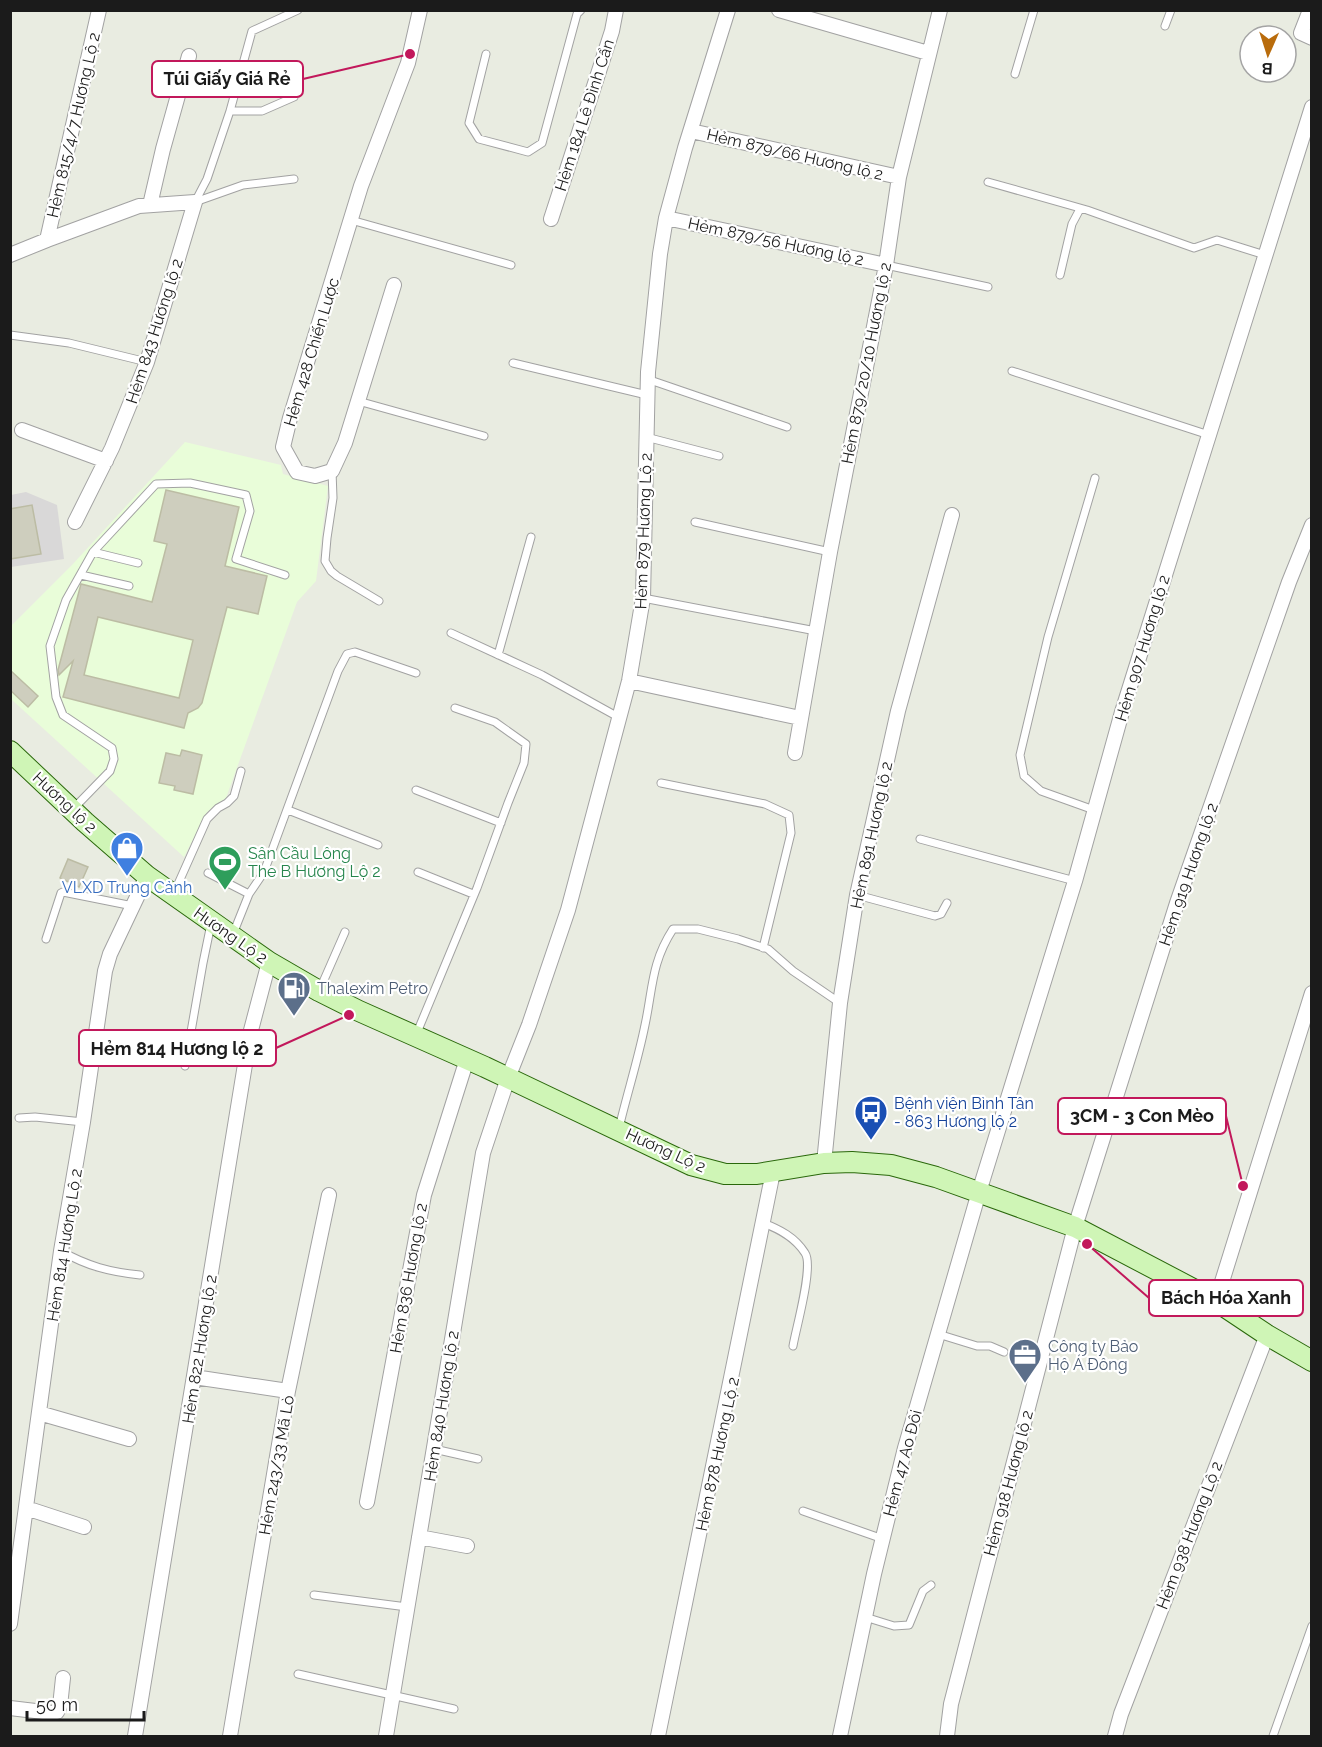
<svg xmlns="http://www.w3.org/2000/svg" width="1322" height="1747" viewBox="0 0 1322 1747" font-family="Raleway,sans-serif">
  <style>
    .residential { fill: #d9d8d8 }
    .education { fill: #e9fdd9 }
    .building { fill: #cecebe; stroke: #bcbca4; stroke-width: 1.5; fill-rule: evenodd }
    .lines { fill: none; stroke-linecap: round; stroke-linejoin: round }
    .lane-casing { stroke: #a2a2a2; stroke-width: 9 }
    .street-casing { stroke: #a2a2a2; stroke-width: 16 }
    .secondary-casing { stroke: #2a680b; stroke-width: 22 }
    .lane { stroke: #fff; stroke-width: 7 }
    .street { stroke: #fff; stroke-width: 14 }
    .secondary { stroke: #cff5b6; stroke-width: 20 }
    .labels { text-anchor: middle; stroke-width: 4.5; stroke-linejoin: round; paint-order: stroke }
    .street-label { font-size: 16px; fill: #1b1b1b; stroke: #fff }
    .leisure-label { font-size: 16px; fill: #27864d; stroke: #fff; text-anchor: start }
    .shop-label { font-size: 16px; fill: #366cbe; stroke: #fff }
    .service-label { font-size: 16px; fill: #4e5e75; stroke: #fff; text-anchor: start }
    .transit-label { font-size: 16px; fill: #164399; stroke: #fff; text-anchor: start }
    .leader { fill: none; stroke: #c2185b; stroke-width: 2 }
    .callout-dot { fill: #c2185b; stroke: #fff; stroke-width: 2 }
    .callout { fill: #fff; stroke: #c2185b; stroke-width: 2 }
    .callout-label { font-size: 18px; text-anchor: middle; font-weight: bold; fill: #1b1b1b }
  </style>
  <rect width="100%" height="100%" fill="#e9ece1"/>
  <!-- residential -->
  <path class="residential" d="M26 492 57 505 64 559 11 567V495Z"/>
  <!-- education -->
  <path class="education" d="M185 442 281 465 283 474 328 486 316 581 297 602 226 798 207 812 184 857 11 699 10 627 72 565Z"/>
  <!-- building -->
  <path class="building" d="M166 490 239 507 225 566 267 576 258 614 227 607 202 703 198 708 188 713 184 728 63 697 73 661 59 675 58 670 81 584 152 602 167 544 154 541ZM98 617 193 640 179 698 84 675Z
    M32 505 41 554 10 559V509Z
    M10 670 38 696 28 707 10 690Z
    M182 750 202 755 193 794 174 790 175 786 159 783 166 753 180 756Z
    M68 859 88 867 79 887 60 878Z"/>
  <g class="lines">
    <!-- lane casing -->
    <g class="lane-casing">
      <path id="lane" d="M1165 26 1171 10
        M486 54 469 123 479 139 528 152 542 143 577 14 581 10
        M1015 74 1034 10
        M230 111 252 31 298 10
        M988 182 1087 210 1194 248 1217 240 1265 255
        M195 202 207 179 230 111H262L294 97
        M195 202 243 185 294 179
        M351 220 511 265
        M886 265 988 287
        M1060 275 1072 224 1080 209
        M10 335 69 343 147 362
        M513 363 647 395
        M1012 371 1209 435
        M647 379 787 427
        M358 401 484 436
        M646 437 719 456
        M332 471 333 498 327 538 325 561 331 571 337 576 379 601
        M695 522 830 552
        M93 552 138 563
        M81 575 129 586
        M643 598 816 631
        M451 633 542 675 620 718
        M498 655 531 537
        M661 783 765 804 789 815 791 833 763 948
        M416 790 501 823
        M73 809 110 771 114 759 112 748 63 715 56 697 50 646 66 600 93 552 156 484 190 483 246 495 250 511 236 559 285 575
        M288 810 378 845
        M1094 810 1041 791 1024 776 1020 755 1048 637 1095 478
        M920 839 1075 881
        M418 872 473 894
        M208 873 249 894
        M174 893 207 819 218 808 227 803 234 796 241 771
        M857 895 935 916 941 914 947 903
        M233 934 249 894 264 872 338 671 347 654 355 652 416 673
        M46 939 61 893 63 892 133 906
        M320 989 345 932
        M416 1035 477 888 508 803 524 763 526 744 495 722 455 708
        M185 1066 203 963 211 924
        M19 1118 35 1117 83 1122
        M619 1128C627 1094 638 1060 645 1025 653 988 651 963 673 929H698L738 939 768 949 793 971 840 1003
        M763 1223C779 1229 795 1237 805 1253 814 1266 796 1328 793 1346
        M61 1251C87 1266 110 1272 140 1275
        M938 1334 977 1346H990L1004 1352
        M434 1449 478 1459
        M803 1511 883 1539
        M314 1595 407 1607
        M865 1617 894 1626 909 1625 923 1591 931 1585
        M298 1674 454 1709
        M1273 1736 1312 1626"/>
    </g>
    <!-- street casing -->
    <g class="street-casing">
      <path id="street" d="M779 10 928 53
        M1310 10 1301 33 1312 38
        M691 131 899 177
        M150 205 163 149 189 56
        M666 218 886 265
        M551 219 612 31 616 10
        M47 240 99 10
        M10 255 47 240 139 206 195 202 147 362 112 448 75 522
        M394 285 345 443 332 471 315 476 297 472 283 447 290 418 361 186 408 63 420 10
        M22 430 106 461
        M629 681 800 718
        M795 753 830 552 886 265 899 177 940 10
        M824 1163 840 1003 857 895 898 711 952 515
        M1216 1301 1312 993
        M194 1377 288 1391
        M39 1413 129 1439
        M367 1502 424 1195 467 1059
        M26 1508 84 1527
        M419 1537 467 1546
        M10 1624 61 1251 83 1122 105 971 110 954 147 876
        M10 1708 52 1713 57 1712 60 1706 63 1678
        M135 1736 250 1034 269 962
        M230 1736 288 1391 329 1195
        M386 1736 483 1153 508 1078 529 1025 568 910 629 681 643 598 648 372 660 254 666 218 685 148 728 10
        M658 1736 773 1172
        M840 1736 874 1574 905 1448 979 1192 1075 881 1122 712 1312 107
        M947 1736 951 1704 1075 1227 1177 903 1289 582 1312 525
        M1115 1736 1121 1714 1267 1335"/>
    </g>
    <!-- secondary casing -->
    <g class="secondary-casing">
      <path id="secondary" d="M10 751 85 822 147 876 269 962 319 991 359 1011 485 1067 691 1165 725 1174H757L824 1163 852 1162 891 1165 936 1177 1075 1227 1216 1301 1267 1335 1312 1361"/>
    </g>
    <!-- lane -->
    <use href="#lane" class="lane"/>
    <!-- street -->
    <use href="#street" class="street"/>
    <!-- secondary -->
    <use href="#secondary" class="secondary"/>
  </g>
  <!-- icons -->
  <defs>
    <g id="shop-pin" transform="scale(1.725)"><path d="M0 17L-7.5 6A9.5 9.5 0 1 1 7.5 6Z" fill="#3f7fe0" stroke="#fff"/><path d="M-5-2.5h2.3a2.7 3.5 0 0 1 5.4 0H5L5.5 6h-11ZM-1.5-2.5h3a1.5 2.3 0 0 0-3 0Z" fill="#fff"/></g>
    <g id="stadium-pin" transform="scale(1.725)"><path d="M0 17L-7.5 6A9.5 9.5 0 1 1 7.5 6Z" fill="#2e9e5b" stroke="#fff"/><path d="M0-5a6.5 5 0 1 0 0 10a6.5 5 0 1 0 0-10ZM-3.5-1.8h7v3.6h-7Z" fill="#fff"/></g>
    <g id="fuel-pin" transform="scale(1.725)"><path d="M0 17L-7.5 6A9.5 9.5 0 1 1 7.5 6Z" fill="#5c6f8a" stroke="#fff"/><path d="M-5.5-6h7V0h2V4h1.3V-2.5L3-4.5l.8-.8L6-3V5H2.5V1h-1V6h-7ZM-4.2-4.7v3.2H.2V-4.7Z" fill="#fff"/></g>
    <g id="bus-pin" transform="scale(1.725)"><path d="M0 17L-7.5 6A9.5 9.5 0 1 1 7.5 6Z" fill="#1a4fb4" stroke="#fff"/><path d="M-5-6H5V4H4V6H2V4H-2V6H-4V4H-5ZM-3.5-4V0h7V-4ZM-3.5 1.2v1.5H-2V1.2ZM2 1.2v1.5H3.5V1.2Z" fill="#fff"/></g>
    <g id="office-pin" transform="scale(1.725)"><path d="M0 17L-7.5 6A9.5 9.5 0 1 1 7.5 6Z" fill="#5c6f8a" stroke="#fff"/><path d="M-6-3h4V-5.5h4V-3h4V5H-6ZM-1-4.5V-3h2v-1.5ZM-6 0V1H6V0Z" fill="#fff"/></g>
  </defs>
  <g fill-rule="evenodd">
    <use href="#shop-pin" x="127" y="848"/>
    <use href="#stadium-pin" x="225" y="862"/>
    <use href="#fuel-pin" x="294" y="988"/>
    <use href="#bus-pin" x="871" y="1112"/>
    <use href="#office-pin" x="1025" y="1355"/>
  </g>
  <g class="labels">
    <!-- street labels -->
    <g class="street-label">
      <text transform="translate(584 115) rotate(-72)" y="6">Hẻm 184 Lê Đình Cẩn</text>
      <text transform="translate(73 125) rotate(-77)" y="6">Hẻm 815/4/7 Hương Lộ 2</text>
      <text transform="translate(795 154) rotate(13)" y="6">Hẻm 879/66 Hương lộ 2</text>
      <text transform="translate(776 241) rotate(12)" y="6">Hẻm 879/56 Hương lộ 2</text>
      <text transform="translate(154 331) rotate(-72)" y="6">Hẻm 843 Hương lộ 2</text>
      <text transform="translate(311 352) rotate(-73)" y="6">Hẻm 428 Chiến Lược</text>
      <text transform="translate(866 363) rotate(-79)" y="6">Hẻm 879/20/10 Hương lộ 2</text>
      <text transform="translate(643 531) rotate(-88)" y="6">Hẻm 879 Hương Lộ 2</text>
      <text transform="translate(1142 648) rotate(-73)" y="6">Hẻm 907 Hương lộ 2</text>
      <text transform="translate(65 802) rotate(43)" y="6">Hương lộ 2</text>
      <text transform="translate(871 835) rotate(-78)" y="6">Hẻm 891 Hương lộ 2</text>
      <text transform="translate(1188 874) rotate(-71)" y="6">Hẻm 919 Hương lộ 2</text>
      <text transform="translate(231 935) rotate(35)" y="6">Hương Lộ 2</text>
      <text transform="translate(666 1150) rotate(24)" y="6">Hương Lộ 2</text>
      <text transform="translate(64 1245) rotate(-81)" y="6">Hẻm 814 Hương Lộ 2</text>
      <text transform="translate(408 1278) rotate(-80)" y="6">Hẻm 836 Hương lộ 2</text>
      <text transform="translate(199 1349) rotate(-81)" y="6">Hẻm 822 Hương lộ 2</text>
      <text transform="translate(441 1406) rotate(-81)" y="6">Hẻm 840 Hương lộ 2</text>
      <text transform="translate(717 1454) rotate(-78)" y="6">Hẻm 878 Hương Lộ 2</text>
      <text transform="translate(902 1463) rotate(-75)" y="6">Hẻm 47 Ao Đôi</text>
      <text transform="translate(276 1465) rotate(-80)" y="6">Hẻm 243/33 Mã Lò</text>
      <text transform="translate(1008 1483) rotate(-75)" y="6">Hẻm 918 Hương lộ 2</text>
      <text transform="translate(1189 1535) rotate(-69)" y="6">Hẻm 938 Hương Lộ 2</text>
    </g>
    <!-- leisure labels -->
    <g class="leisure-label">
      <text x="248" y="859">Sân Cầu Lông<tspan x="248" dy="18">The B Hương Lộ 2</tspan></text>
    </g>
    <!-- shop labels -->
    <g class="shop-label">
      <text x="127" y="893">VLXD Trung Cảnh</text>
    </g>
    <!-- service labels -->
    <g class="service-label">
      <text x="317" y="994">Thalexim Petro</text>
      <text x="1048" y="1352">Công ty Bảo<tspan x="1048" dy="18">Hộ Á Đông</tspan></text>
    </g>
    <!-- transit labels -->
    <g class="transit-label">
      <text x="894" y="1109">Bệnh viện Bình Tân<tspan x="894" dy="18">- 863 Hương lộ 2</tspan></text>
    </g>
  </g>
  <!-- callouts -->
  <path class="leader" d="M410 54L303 79M349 1015L276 1048M1243 1186L1226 1116M1087 1244L1149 1298"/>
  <g class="callout-dot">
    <circle cx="410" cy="54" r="6"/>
    <circle cx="349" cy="1015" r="6"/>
    <circle cx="1243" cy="1186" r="6"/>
    <circle cx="1087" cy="1244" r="6"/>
  </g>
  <g class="callout">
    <rect x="152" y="61" width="151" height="36" rx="6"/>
    <rect x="79" y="1030" width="197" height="36" rx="6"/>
    <rect x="1058" y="1098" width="168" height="36" rx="6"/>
    <rect x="1149" y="1280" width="154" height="36" rx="6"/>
  </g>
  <g class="callout-label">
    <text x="227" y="85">Túi Giấy Giá Rẻ</text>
    <text x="177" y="1055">Hẻm 814 Hương lộ 2</text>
    <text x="1142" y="1122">3CM - 3 Con Mèo</text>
    <text x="1226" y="1304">Bách Hóa Xanh</text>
  </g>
  <!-- border -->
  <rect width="1322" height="1747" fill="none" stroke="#1b1b1b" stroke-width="24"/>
  <!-- north arrow -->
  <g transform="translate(1268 54) rotate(183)"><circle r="28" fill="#ffffff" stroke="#a4a4a4" stroke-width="1.5"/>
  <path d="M0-4.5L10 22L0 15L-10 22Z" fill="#b96c0c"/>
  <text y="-9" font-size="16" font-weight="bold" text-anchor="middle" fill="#1b1b1b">B</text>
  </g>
  <!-- scale -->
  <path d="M27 1711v9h117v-9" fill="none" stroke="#1b1b1b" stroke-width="3"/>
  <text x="36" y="1711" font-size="18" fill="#1b1b1b" stroke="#ffffff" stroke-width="4.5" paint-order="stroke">50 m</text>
</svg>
